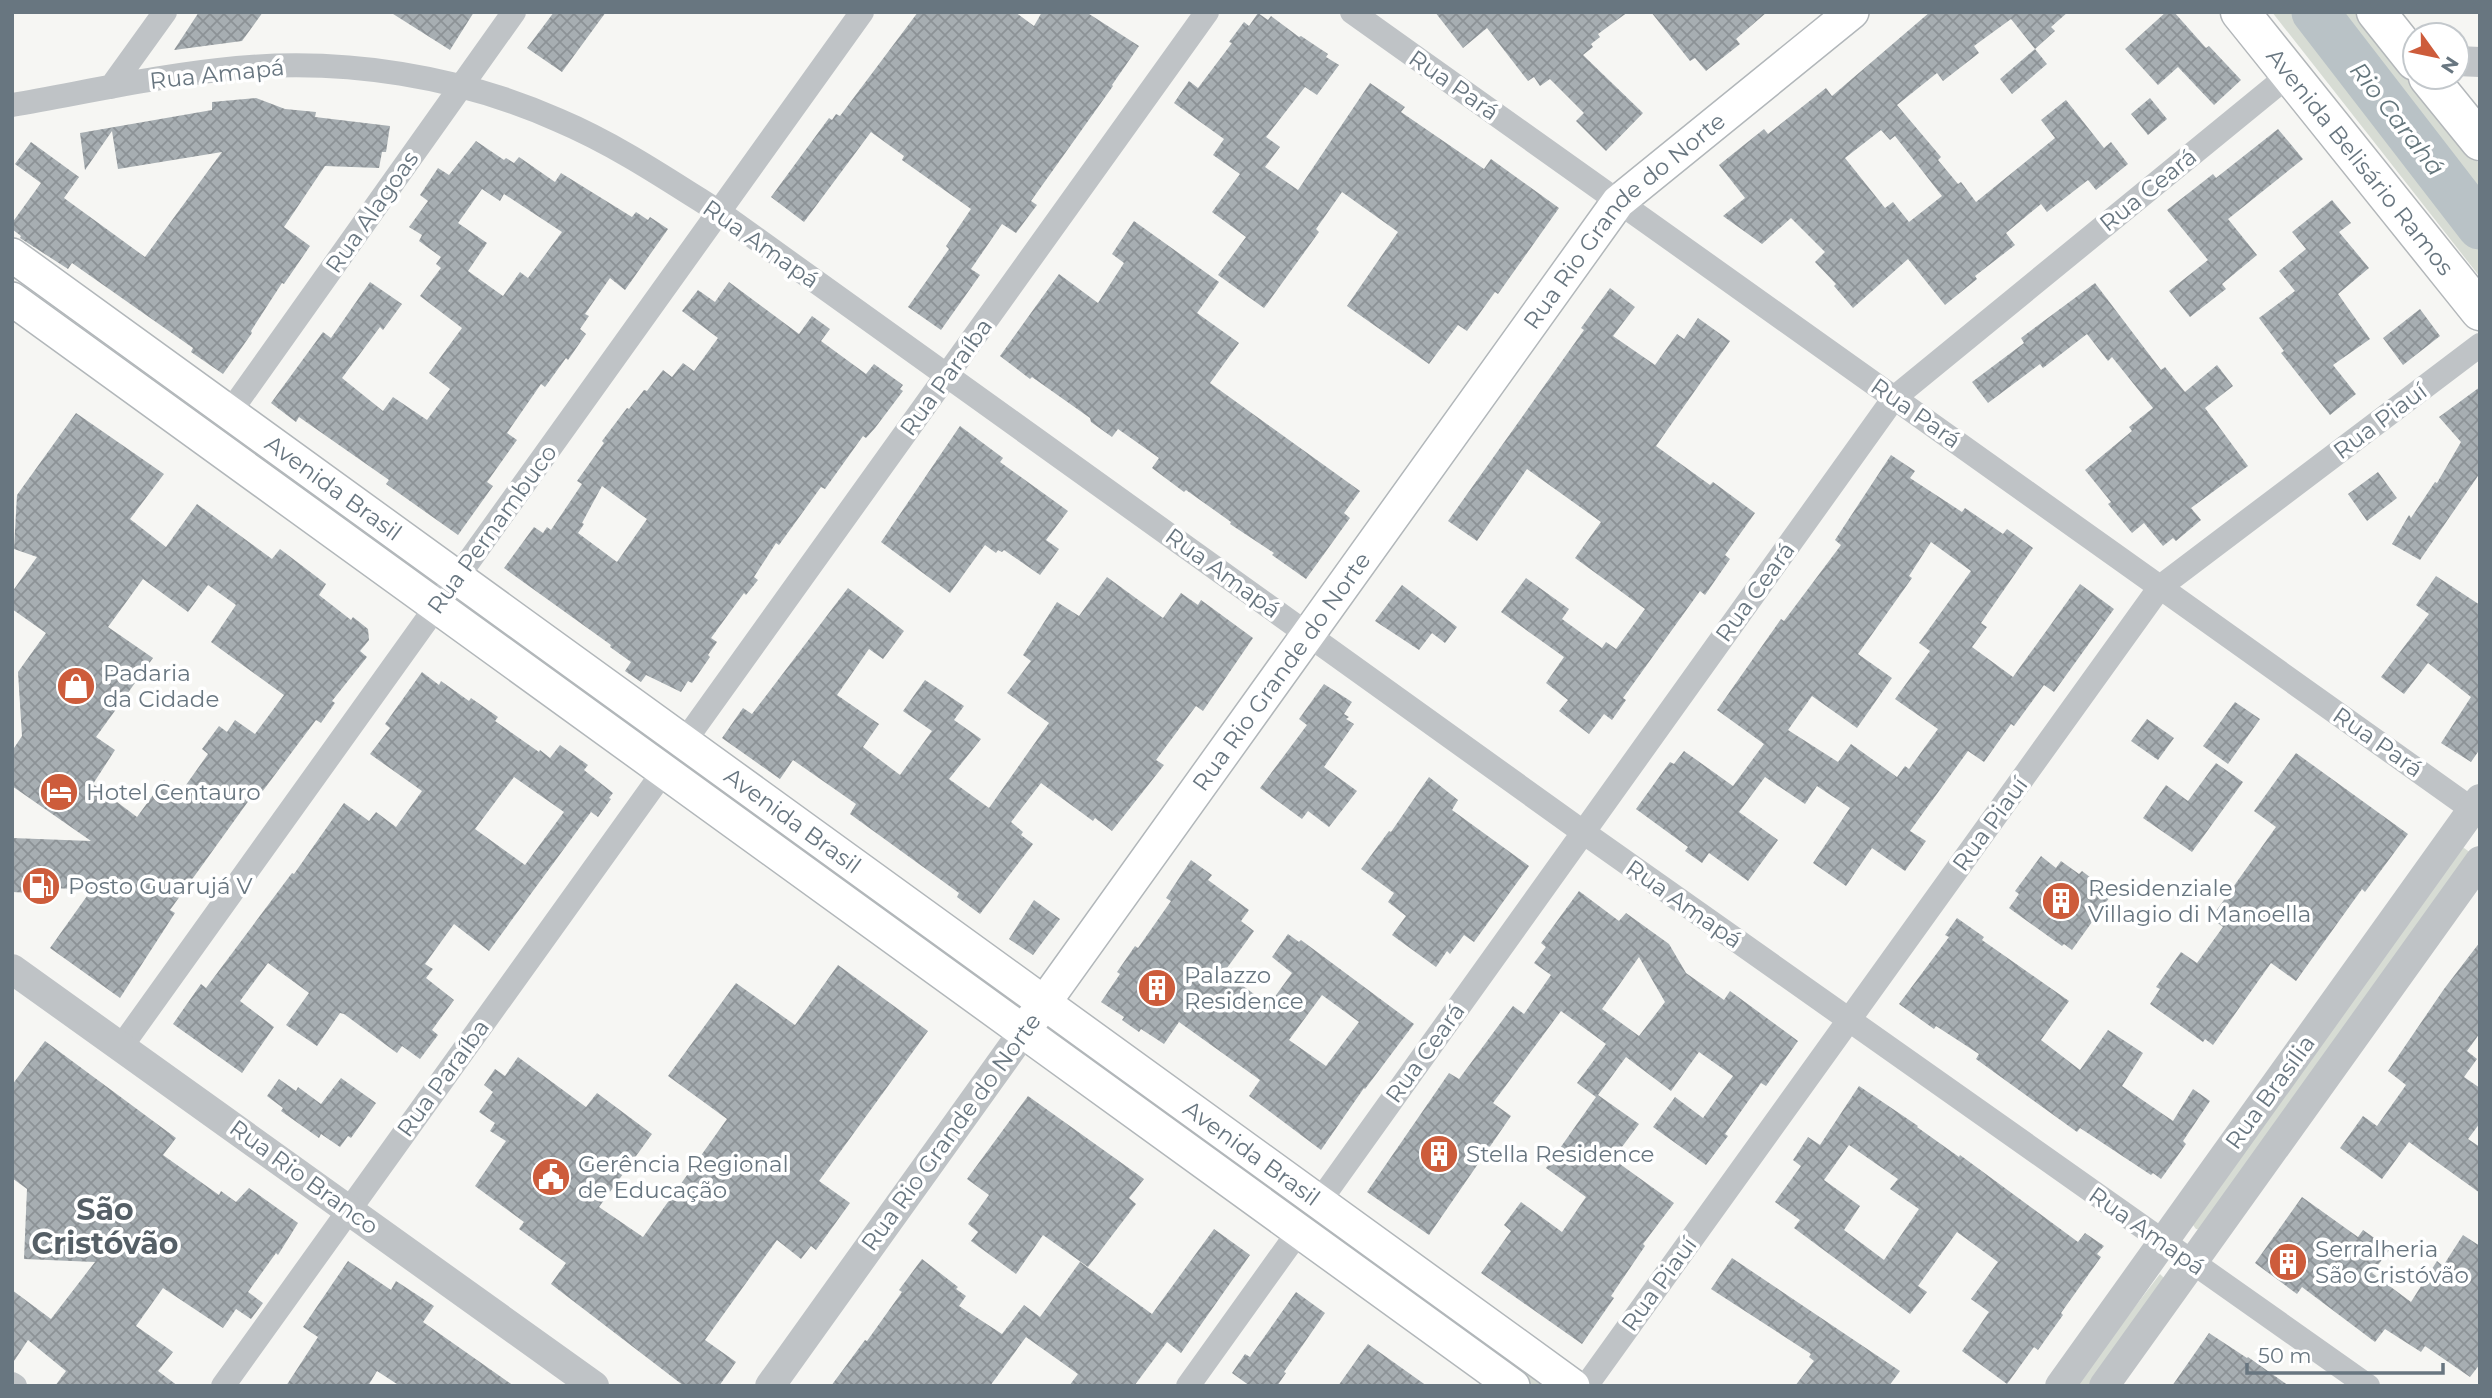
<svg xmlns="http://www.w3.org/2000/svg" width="2492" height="1398" viewBox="0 0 2492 1398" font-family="Montserrat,sans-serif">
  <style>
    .green { fill: #d7dcd4 }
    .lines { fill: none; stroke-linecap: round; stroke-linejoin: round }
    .river { stroke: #b9c2c6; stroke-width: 47 }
    .building { fill: url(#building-cross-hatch); fill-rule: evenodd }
    .secondary-casing { stroke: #b2b7ba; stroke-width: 36 }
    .primary-casing { stroke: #b3b7ba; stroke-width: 41 }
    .minor { stroke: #bfc3c6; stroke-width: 24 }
    .tertiary { stroke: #bfc3c6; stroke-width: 30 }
    .secondary { stroke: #fff; stroke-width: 33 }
    .primary { stroke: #fff; stroke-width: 38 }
    .labels { text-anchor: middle; stroke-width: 7; stroke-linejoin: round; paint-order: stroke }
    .street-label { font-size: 23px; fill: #687680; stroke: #fff }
    .poi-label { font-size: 23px; fill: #687680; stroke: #fff; text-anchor: start }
    .water-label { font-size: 24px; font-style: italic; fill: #64767c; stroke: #fff }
    .district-label { font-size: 30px; font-weight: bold; fill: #555f66; stroke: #fff }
  </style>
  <defs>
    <pattern id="building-cross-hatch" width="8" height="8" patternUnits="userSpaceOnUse" patternTransform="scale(1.75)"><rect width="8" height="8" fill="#a7aeb2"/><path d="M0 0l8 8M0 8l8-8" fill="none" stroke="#8c9296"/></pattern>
  </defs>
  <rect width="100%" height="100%" fill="#f6f6f3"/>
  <!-- green -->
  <path class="green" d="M2272 12H2356L2480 165V277Z
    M465 604 1015 1000 1010 1001 463 613 462 608Z
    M2464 848 2471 853 2202 1230 2196 1229 2193 1225 2459 849Z
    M1058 1036H1063L1554 1386H1533L1056 1045 1055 1040Z
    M2160 1274 2166 1280 2093 1386H2074Z"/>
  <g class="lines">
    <!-- river -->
    <path class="river" d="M2315 12 2480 226"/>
  </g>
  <!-- building -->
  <path class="building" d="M199 12H263L242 41 174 50Z
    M390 12H474L450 50Z
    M554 12H606L562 72 527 48Z
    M918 12H1015L1034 26 1042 12H1086L1139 46 1112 85 1113 86 1031 201 1037 205 1016 233 1002 224 971 269 980 275 941 330 908 307 949 249 946 246 971 209 902 160 904 156 871 132 804 222 771 197 829 118 832 120 836 114 840 116Z
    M1435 12H1628L1598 34 1600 37 1591 44 1593 47 1583 55 1643 113 1606 151 1576 121 1584 113 1550 79 1540 86 1534 77 1528 81 1487 28 1463 48Z
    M1651 12H1767L1736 39 1740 44 1706 71 1695 58 1690 61Z
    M1930 12H2068L2051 27 2055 31 2035 49 2011 19 1974 46 1979 53 1943 81 1937 73 1897 105 1941 157 1938 160 1958 184 1961 182 1976 202 2055 138 2041 120 2066 100 2104 148 2111 142 2128 164 2096 190 2088 180 2047 212 2041 204 2006 233 2015 245 1975 276 1977 279 1945 305 1908 259 1853 308 1834 286 1836 284 1815 262 1825 252 1791 218 1762 244 1723 216 1745 198 1719 165 1764 129 1768 134 1826 88 1832 96ZM1881 130 1890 140 1895 136 1942 196 1909 222 1893 202 1885 208 1845 158Z
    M2166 12H2174L2206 48 2209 46 2241 80 2214 105 2178 67 2158 85 2125 49Z
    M1258 13 1268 20 1271 16 1299 37 1301 36 1328 54 1326 57 1339 65 1317 95 1305 87 1266 137 1280 147 1265 167 1298 190 1370 83 1405 107 1401 112 1484 169 1491 159 1559 208 1498 294 1495 292 1467 331 1458 325 1429 364 1347 306 1398 232 1342 192 1316 229 1319 232 1264 308 1218 275 1246 237 1212 212 1240 174 1213 155 1224 139 1174 103 1189 81 1198 88 1232 43 1229 42 1244 22 1249 26Z
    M2035 49 2047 64 2012 94 2000 79Z
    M256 98 285 109 316 112 315 117 390 126 386 152H382L379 168 325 166 284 227 310 246 284 284 282 283 251 331 252 333 223 374 191 352 193 348 72 263 68 269 20 238 21 236 12 229V223L41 183 15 164 31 142 79 177 64 198 145 257 222 152 118 169 112 131 85 170 80 133 212 110V102Z
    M2150 98 2167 119 2148 135 2131 114Z
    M2278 129 2303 159 2228 219 2257 255 2222 284 2226 289 2190 317 2169 291 2208 260 2167 210 2213 174 2216 178Z
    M476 141 504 160 506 158 514 163 519 157 555 182 561 173 632 217 636 212 648 220 650 217 668 229 625 290 610 278 585 314 589 316 580 329 586 334 568 360 566 358 545 387 541 384 507 433 517 440 487 482 493 486 458 535 386 484 389 480 299 417 296 422 271 403 323 332 331 338 370 282 402 304 383 330 380 327 342 378 383 411 393 397 427 420 450 389 429 373 462 328 420 296 441 268 436 264 441 257 419 241 422 235 409 227 428 201 420 195 438 168 449 175ZM482 189 500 201 504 194 562 232 528 278 520 272 503 296 468 271 487 243 458 223Z
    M2332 200 2351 223 2339 232 2369 268 2338 294 2370 339 2333 365 2356 394 2330 415 2281 353 2284 351 2259 318 2295 291 2279 271 2306 249 2292 232Z
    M1134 221 1219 282 1197 313 1239 343 1210 383 1360 491 1344 513 1350 518 1306 579 1272 555 1274 553 1230 524 1231 522 1186 490 1184 492 1152 468 1159 458 1118 429 1112 437 1091 422 1090 418 1032 377 1030 379 1000 356 1059 274 1098 303 1124 263 1112 254Z
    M729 282 799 334 812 316 830 329 821 341 866 374 874 364 903 385 900 389 903 391 875 428 866 438 863 436 825 489 821 487 779 545 776 543 754 577 758 580 746 595 744 593 711 638 717 642 708 655 710 657 692 683 688 681 681 692 646 675 641 682 625 671 631 662 610 647 611 645 504 568 534 527 543 533 547 527 551 530 582 484 577 481 604 443 602 441 627 408 629 409 644 390 647 391 663 370 672 377 683 363 694 371 718 338 682 311 698 290 715 302ZM602 486 647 519 617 562 578 533 584 524 582 523Z
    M2095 283 2161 370 2165 367 2185 392 2217 365 2233 386 2205 408 2248 466 2191 508 2201 520 2176 541 2173 538 2163 546 2144 523 2132 533 2108 504 2111 502 2085 470 2132 431 2129 427 2153 408 2112 357 2108 361 2087 334 2043 368 2040 364 1988 403 1972 382 2024 343 2021 338Z
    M1610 288 1635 307 1613 336 1655 365 1677 334 1684 339 1698 318 1730 341 1656 446 1710 485 1713 482 1755 513 1725 555 1730 559 1705 595 1700 591 1623 698 1626 700 1612 720 1604 714 1589 734 1559 711 1568 700 1546 683 1564 657 1501 612 1526 578 1569 609 1562 619 1602 648 1606 642 1616 649 1645 609 1575 558 1601 522 1527 469 1477 541 1448 521 1584 330 1581 328Z
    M2420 309 2440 336 2403 365 2383 338Z
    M2480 387V473L2420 560 2392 544 2409 515 2411 518 2435 482 2437 483 2461 442 2439 417Z
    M76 413 164 474 130 519 166 547 197 504 272 559 280 549 326 584 319 595 351 620 353 617 368 629 369 640 360 651 367 657 332 701 335 703 321 723 316 720 262 792 257 789 170 910 175 913 120 998 50 948 92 889 33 888V893L12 892V838L91 841 12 786V751L22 736 18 672 46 633 12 609V592L37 557 14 549 17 495ZM143 579 188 612 208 585 236 605 211 642 284 695 255 734 235 720 227 732 219 726 202 749 208 754 181 792 164 780 137 817 93 784 115 750 96 737 153 658 108 627Z
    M960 426 1003 458 1000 462 1068 511 1046 540 1059 549 1040 575 1004 550 1002 552 998 550 996 553 985 545 950 593 881 542Z
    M1891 455 1915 471 1910 478 1962 512 1965 508 2003 534 2007 529 2033 548 1981 623 1987 627 1972 647 2013 677 2080 584 2114 609 2054 692 2044 685 2014 726 2011 724 1984 762 1968 751 1910 831 1926 841 1905 871 1872 848 1846 886 1813 863 1850 808 1817 786 1805 804 1765 777 1739 812 1778 840 1748 881 1709 853 1702 863 1685 851 1688 847 1636 809 1670 762 1674 764 1684 751 1733 786 1764 744 1717 710 1781 619 1784 621 1841 545 1835 540ZM1931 542 1971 571 1919 643 1930 651 1895 699 1938 729 1909 769 1905 766 1897 777 1851 744 1838 762 1788 730 1812 696 1857 728 1892 678 1858 654 1912 578 1909 576Z
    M2378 472 2397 498 2367 521 2348 494Z
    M2436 576 2480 605V749L2471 762 2441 743 2471 697 2428 663 2404 694 2381 677 2429 614 2416 605Z
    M1107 577 1163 618 1181 593 1198 605 1201 600 1253 638 1203 711 1196 706 1156 760 1164 765 1112 831 1095 818 1093 821 1041 783 1011 822 1023 832 1021 835 1033 844 980 914 957 897 959 893 850 814 856 804 793 760 780 779 722 738 743 708 752 714 848 588 904 631 883 659 869 649 837 695 879 724 863 747 900 775 932 731 903 711 925 680 964 706 954 720 981 739 949 779 989 808 1049 723 1007 693 1031 661 1023 655 1057 602 1079 616Z
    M1402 585 1457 627 1445 643 1432 633 1419 650 1375 621Z
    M422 672 439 685 441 681 469 701 471 698 498 717 495 721 539 752 540 750 550 758 560 745 588 765 584 770 613 793 609 798 611 799 598 817 591 812 489 951 454 924 425 964 433 969 426 978 454 1000 432 1030 438 1035 420 1059 402 1046 397 1053 344 1014 340 1013 317 1046 286 1025 309 993 268 963 240 1001 274 1027 242 1073 173 1024 201 984 206 988 292 873 294 874 344 803 369 821 376 812 396 827 422 791 370 754 390 728 385 724ZM514 777 564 812 525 865 475 829Z
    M1324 684 1352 702 1344 714 1349 717 1346 719 1354 724 1324 767 1357 791 1329 827 1308 811 1302 819 1260 788 1307 725 1299 719Z
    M2235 702 2260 719 2228 764 2203 746Z
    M2147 719 2174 738 2158 760 2131 741Z
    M2296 753 2408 834 2365 892 2362 889 2296 981 2271 963 2213 1045 2205 1039 2203 1042 2150 1004 2160 989 2156 987 2181 952 2197 963 2223 927 2211 918 2276 827 2254 811Z
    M2216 763 2243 782 2192 852 2143 818 2166 785 2188 801Z
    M1429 777 1458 800 1452 810 1529 866 1474 942 1464 935 1450 954 1447 951 1436 967 1392 935 1406 916 1388 902 1394 893 1361 869 1389 831 1391 832Z
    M2041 856 2056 868 2061 861 2079 874 2082 871 2112 894 2072 950 2064 944 2062 946 2009 908 2019 894 2015 891Z
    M1191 860 1212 875 1208 880 1249 910 1241 921 1254 931 1224 972 1269 1005 1292 973 1272 957 1288 934 1299 942 1301 940 1414 1024 1365 1089 1364 1088 1321 1150 1249 1096 1260 1080 1179 1022 1164 1044 1141 1029 1139 1032 1122 1020 1124 1017 1101 1002 1120 974 1117 972 1135 946 1138 948 1171 901 1166 898ZM1322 995 1359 1022 1326 1066 1289 1040Z
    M1579 891 1619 921 1626 913 1669 944 1686 973 1724 1000 1730 991 1798 1041 1766 1086 1761 1083 1725 1134 1728 1136 1706 1165 1653 1127 1675 1097 1703 1118 1733 1076 1699 1052 1671 1091 1626 1057 1598 1095 1639 1124 1613 1159 1674 1203 1643 1244 1645 1246 1611 1296 1614 1298 1582 1344 1481 1273 1511 1231 1504 1225 1521 1202 1562 1232 1586 1197 1546 1168 1596 1097 1577 1083 1606 1044 1561 1011 1493 1103 1511 1116 1429 1235 1367 1192 1449 1073 1459 1079 1513 1006 1524 1014 1551 975 1534 963 1546 947 1541 943ZM1639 957 1665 1002 1639 1036 1602 1009Z
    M1034 900 1060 919 1033 955 1009 939Z
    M1957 918 1984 937 1982 940 2069 1001 2041 1040 2080 1070 2108 1030 2143 1053 2122 1086 2173 1121 2193 1089 2210 1101 2183 1141 2186 1144 2161 1179 2153 1173 2151 1175 2080 1128 2077 1132 1976 1059 1979 1054 1936 1026 1934 1029 1899 1004 1949 937 1945 935Z
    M2480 942V1033L2467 1051 2477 1059 2464 1077 2480 1088V1123L2468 1139 2480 1147V1193L2409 1142 2382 1179 2340 1148 2363 1116 2377 1126 2406 1085 2388 1071 2444 989Z
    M838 965 928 1031 819 1181 850 1203 816 1250 811 1246 801 1259 777 1240 705 1340 736 1362 719 1386H684L551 1284 566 1263 519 1229 524 1222 475 1186 506 1141 490 1131 495 1123 479 1112 493 1092 484 1085 495 1069 505 1076 518 1057 586 1107 597 1093 652 1134 599 1207 643 1237 727 1119 668 1076 736 983 795 1025Z
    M45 1041 176 1138 163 1155 219 1195 221 1191 236 1202 249 1188 298 1223 278 1255 276 1253 248 1292 263 1303 251 1319 236 1309 223 1328 163 1288 136 1326 173 1352 158 1371 178 1386H55L66 1371 28 1340 12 1364V1290L51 1319 95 1262 24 1259 27 1189 12 1178V1085Z
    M341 1078 376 1103 351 1138 348 1136 340 1147 321 1134 319 1138 281 1111 283 1108 267 1096 279 1079 296 1091 298 1087 321 1104Z
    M1859 1086 1918 1126 1917 1127 1959 1157 1960 1155 2078 1242 2085 1233 2104 1246 2097 1254 2101 1257 2061 1313 2063 1315 2038 1350 2034 1347 2007 1384 1962 1351 1989 1312 1971 1299 1998 1262 1957 1232 1918 1286 1927 1292 1910 1314 1794 1228 1800 1220 1775 1202 1801 1166 1793 1160 1808 1137 1820 1145ZM1849 1145 1898 1179 1890 1189 1919 1209 1884 1260 1844 1230 1860 1206 1824 1180Z
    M1028 1096 1144 1179 1129 1198 1136 1204 1088 1267 1043 1235 1016 1274 971 1241 978 1232 968 1224 989 1195 967 1179Z
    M2302 1197 2358 1237 2363 1230 2390 1249 2372 1273 2411 1302 2437 1261 2443 1266 2463 1235 2480 1246V1364L2470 1377 2425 1346 2421 1352 2385 1329 2375 1342 2302 1287 2297 1294 2255 1263Z
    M1214 1229 1250 1255 1181 1353 1167 1342 1134 1386H1069L1078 1374 1026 1337 990 1386H831L865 1340 867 1341 902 1292 899 1290 922 1259 958 1287 956 1289 966 1296 959 1306 1002 1334 1024 1305 1040 1317 1080 1262 1152 1314Z
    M1732 1258 1900 1371 1889 1386H1795L1814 1361 1809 1357 1811 1354 1711 1289Z
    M348 1261 391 1290 396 1281 434 1306 423 1322 514 1386H400L377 1371 368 1386H286L318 1337 303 1327Z
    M1296 1292 1325 1313 1284 1372 1286 1373 1277 1386H1250L1232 1373 1245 1354 1250 1357Z
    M2209 1333 2247 1358 2248 1357 2289 1386H2172Z
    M1368 1344 1427 1386H1338Z"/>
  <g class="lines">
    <!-- secondary casing -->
    <g class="secondary-casing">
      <g id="secondary">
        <path id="s1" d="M12 255 1573 1386"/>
        <path d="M12 299 1513 1386"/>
        <path id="s2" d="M1031 1021 1618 202 1852 12"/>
      </g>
    </g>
    <!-- primary casing -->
    <g class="primary-casing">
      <g id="primary">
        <path id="s3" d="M2240 12 2480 311"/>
        <path d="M2376 12 2415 61"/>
        <path d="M2428 77 2480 141"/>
      </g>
    </g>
    <!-- minor -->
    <path class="minor" d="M1352 12 2480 815
      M111 87 165 12
      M12 105C87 92 162 75 237 68 345 58 459 76 558 120 615 144 667 179 719 212L1583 832 2368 1386
      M230 412 514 12
      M684 742 1207 12
      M121 1047 862 12
      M1319 1202 1894 398 2290 74
      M12 1384 15 1386
      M223 1386 664 771
      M1188 1386 1299 1231
      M1586 1386 2160 587 2480 345"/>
    <!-- tertiary -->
    <path class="tertiary" d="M2457 61 2480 62
      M12 969 594 1386
      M770 1386 1024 1031
      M2060 1386 2480 799
      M2104 1386 2480 861"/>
    <!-- secondary -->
    <use href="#secondary" class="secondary"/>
    <!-- primary -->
    <use href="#primary" class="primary"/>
  </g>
  <!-- icons -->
  <defs>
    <g id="shop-disc" transform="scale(2.0125)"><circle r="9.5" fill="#cd5c3b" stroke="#fff"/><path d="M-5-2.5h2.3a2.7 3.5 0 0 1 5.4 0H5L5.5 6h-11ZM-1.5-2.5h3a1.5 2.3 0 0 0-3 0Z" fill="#fff"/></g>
    <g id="hotel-disc" transform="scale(2.0125)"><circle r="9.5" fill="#cd5c3b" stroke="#fff"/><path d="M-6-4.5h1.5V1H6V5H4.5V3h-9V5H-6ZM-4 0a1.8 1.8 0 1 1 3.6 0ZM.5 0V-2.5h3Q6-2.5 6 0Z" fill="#fff"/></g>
    <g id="fuel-disc" transform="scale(2.0125)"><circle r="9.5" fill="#cd5c3b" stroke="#fff"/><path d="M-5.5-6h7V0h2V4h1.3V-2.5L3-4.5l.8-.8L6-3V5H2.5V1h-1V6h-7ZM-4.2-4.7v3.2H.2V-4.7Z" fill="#fff"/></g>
    <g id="building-disc" transform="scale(2.0125)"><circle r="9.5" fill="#cd5c3b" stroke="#fff"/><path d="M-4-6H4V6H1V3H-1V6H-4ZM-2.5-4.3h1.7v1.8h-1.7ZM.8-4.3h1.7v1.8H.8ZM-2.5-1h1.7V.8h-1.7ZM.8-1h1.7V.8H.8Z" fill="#fff"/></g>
    <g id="civic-disc" transform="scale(2.0125)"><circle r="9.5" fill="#cd5c3b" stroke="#fff"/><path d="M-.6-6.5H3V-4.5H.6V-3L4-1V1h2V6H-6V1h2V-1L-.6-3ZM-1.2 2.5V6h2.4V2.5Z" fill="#fff"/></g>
  </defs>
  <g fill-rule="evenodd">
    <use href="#shop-disc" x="76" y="686"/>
    <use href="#hotel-disc" x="59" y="792"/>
    <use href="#fuel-disc" x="41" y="886"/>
    <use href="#building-disc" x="2061" y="901"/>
    <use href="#building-disc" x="1157" y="988"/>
    <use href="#building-disc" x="1439" y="1154"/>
    <use href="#civic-disc" x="551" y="1177"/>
    <use href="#building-disc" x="2288" y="1262"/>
  </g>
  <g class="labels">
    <!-- street labels -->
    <g class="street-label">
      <text transform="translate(217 74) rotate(-6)" y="8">Rua Amapá</text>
      <text transform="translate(1454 85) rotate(35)" y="8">Rua Pará</text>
      <text dy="8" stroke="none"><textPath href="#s3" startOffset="192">Avenida Belisário Ramos</textPath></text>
      <text transform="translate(2148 190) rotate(-39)" y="8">Rua Ceará</text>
      <text transform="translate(372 212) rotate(-55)" y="8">Rua Alagoas</text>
      <text dy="8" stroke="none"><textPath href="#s2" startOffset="998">Rua Rio Grande do Norte</textPath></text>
      <text transform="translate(761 244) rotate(35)" y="8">Rua Amapá</text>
      <text transform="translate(946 377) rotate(-54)" y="8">Rua Paraíba</text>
      <text transform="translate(1916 413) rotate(35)" y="8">Rua Pará</text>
      <text transform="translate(2380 421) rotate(-37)" y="8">Rua Piauí</text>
      <text dy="8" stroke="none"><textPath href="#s1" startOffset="397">Avenida Brasil</textPath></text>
      <text transform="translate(492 529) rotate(-54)" y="8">Rua Pernambuco</text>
      <text transform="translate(1223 573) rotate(36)" y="8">Rua Amapá</text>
      <text transform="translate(1755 592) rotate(-54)" y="8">Rua Ceará</text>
      <text dy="8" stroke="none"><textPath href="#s2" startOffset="430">Rua Rio Grande do Norte</textPath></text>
      <text transform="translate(2378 742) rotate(35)" y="8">Rua Pará</text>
      <text dy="8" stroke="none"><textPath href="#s1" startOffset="964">Avenida Brasil</textPath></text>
      <text transform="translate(1990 824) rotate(-54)" y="8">Rua Piauí</text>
      <text transform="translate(1684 904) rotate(35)" y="8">Rua Amapá</text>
      <text transform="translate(1425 1053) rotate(-54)" y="8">Rua Ceará</text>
      <text transform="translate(443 1078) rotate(-54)" y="8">Rua Paraíba</text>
      <text transform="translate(2270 1092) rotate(-54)" y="8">Rua Brasília</text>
      <text transform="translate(951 1132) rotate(-54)" y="8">Rua Rio Grande do Norte</text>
      <text dy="8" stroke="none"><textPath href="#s1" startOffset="1531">Avenida Brasil</textPath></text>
      <text transform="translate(304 1177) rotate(36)" y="8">Rua Rio Branco</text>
      <text transform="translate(2147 1231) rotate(35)" y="8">Rua Amapá</text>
      <text transform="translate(1659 1284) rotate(-54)" y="8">Rua Piauí</text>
    </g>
    <!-- poi labels -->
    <g class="poi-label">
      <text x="103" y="681">Padaria<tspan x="103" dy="26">da Cidade</tspan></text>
      <text x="86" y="800">Hotel Centauro</text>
      <text x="68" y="894">Posto Guarujá V</text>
      <text x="2088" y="896">Residenziale<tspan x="2088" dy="26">Villagio di Manoella</tspan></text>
      <text x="1184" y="983">Palazzo<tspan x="1184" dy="26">Residence</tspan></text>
      <text x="1466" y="1162">Stella Residence</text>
      <text x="578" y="1172">Gerência Regional<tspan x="578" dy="26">de Educação</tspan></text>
      <text x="2315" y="1257">Serralheria<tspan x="2315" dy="26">São Cristóvão</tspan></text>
    </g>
    <!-- water labels -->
    <g class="water-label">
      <text transform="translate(2397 119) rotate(52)" y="8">Rio Carahá</text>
    </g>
    <!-- district labels -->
    <g class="district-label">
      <text x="105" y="1220">São<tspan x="105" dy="34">Cristóvão</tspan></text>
    </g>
  </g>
  <!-- border -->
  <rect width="2492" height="1398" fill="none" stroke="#687680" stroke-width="28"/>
  <!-- north arrow -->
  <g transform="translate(2436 56) rotate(123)"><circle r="33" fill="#ffffff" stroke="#c3c8cc" stroke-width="2"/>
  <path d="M0-5L12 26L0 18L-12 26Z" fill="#cd5c3b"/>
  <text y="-10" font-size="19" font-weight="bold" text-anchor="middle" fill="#687680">N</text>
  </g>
  <!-- scale -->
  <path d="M2247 1363v10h196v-10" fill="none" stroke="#687680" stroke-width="3.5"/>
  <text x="2258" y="1363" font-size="21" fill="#687680" stroke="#ffffff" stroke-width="5" paint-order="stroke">50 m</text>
</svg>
